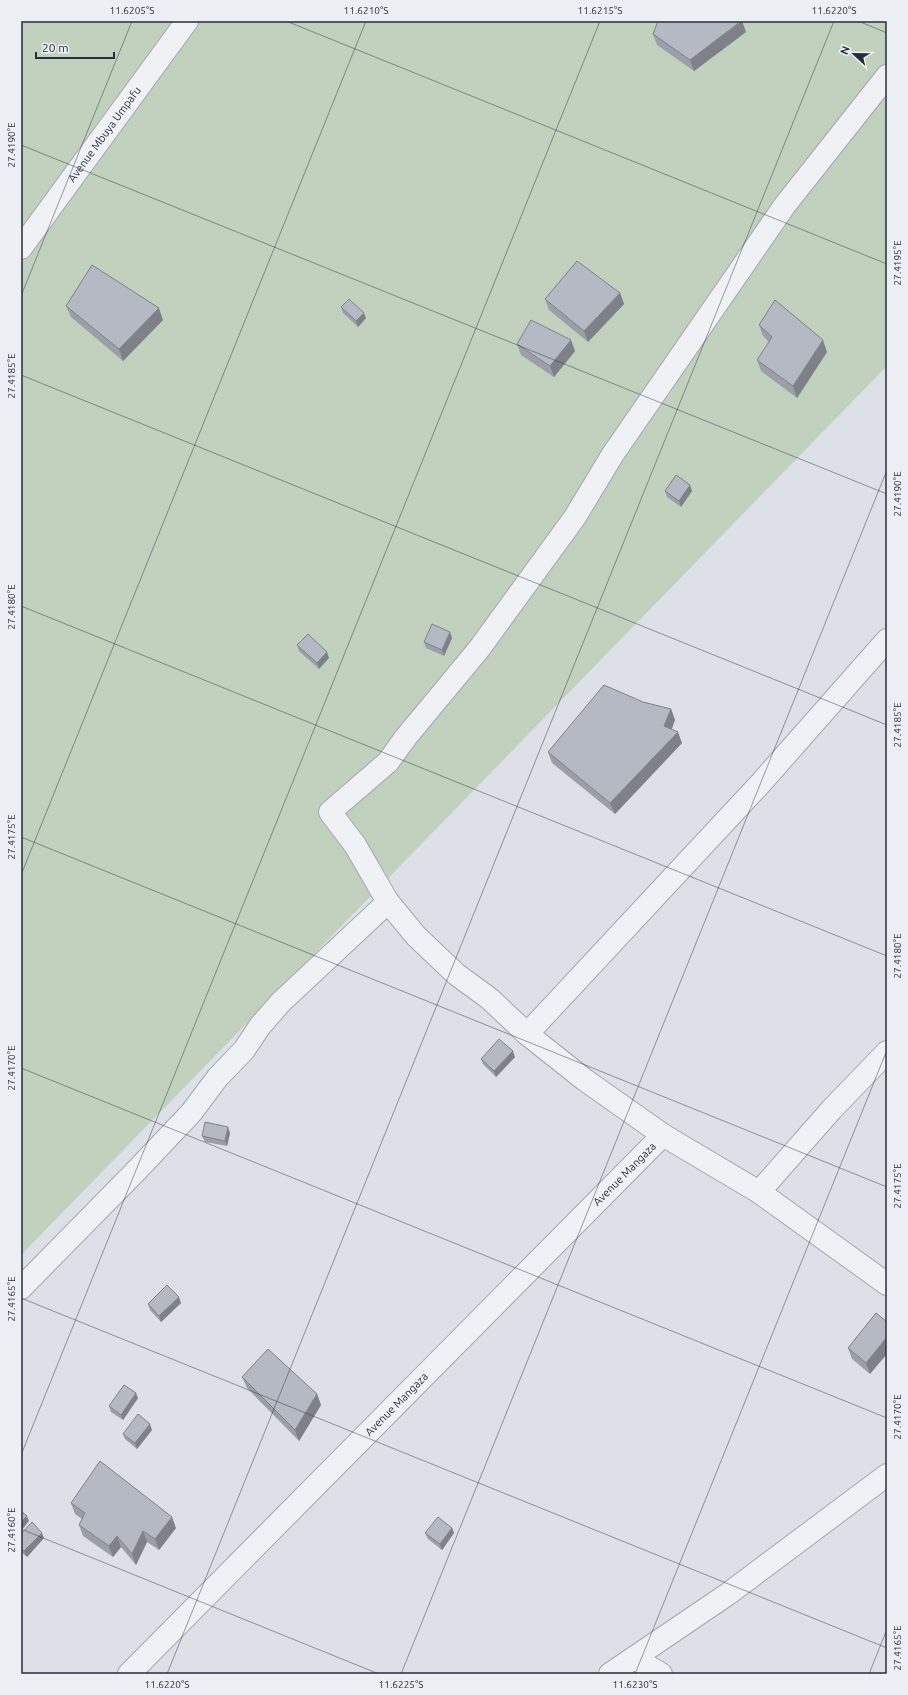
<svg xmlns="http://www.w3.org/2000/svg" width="908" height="1695" viewBox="0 0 908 1695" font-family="Ubuntu,sans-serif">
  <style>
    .green { fill: #c2d0be }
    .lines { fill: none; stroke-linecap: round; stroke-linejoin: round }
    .street-casing { stroke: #a2a7b1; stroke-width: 24 }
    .street { stroke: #eff1f5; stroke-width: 22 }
    .wall { fill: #9b9fa8 }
    .shaded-wall { fill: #7e8288 }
    .building { fill: #b4b9c3; stroke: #7e8288 }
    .ticks { fill: none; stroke: #262d3d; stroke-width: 1; stroke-opacity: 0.45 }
    .labels { text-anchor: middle; stroke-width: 3; stroke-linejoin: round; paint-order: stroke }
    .street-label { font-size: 11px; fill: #262d3d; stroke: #eceff4 }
    .neatline { fill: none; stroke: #262d3d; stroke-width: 1.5 }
    .ticks-label { font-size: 10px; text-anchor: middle; fill: #262d3d }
  </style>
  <rect width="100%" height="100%" fill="#dde0e7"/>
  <!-- green -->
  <path class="green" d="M21 21H887V366L21 1255Z"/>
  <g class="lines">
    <!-- street casing -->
    <g class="street-casing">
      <g id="street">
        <path d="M887 76 785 205 613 454 575 517 479 649 406 737 388 762 330 812 355 845 388 902 416 936 456 974 490 999 527 1034 585 1080 663 1135 759 1192 887 1284"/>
        <path id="s1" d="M21 248 187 21"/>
        <path d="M527 1034 760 784 887 640"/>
        <path d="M759 1192 832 1109 887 1052"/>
        <path d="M21 1288 137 1170 191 1113 218 1077 244 1050 260 1026 281 1002 388 902"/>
        <path d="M634 1658 661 1674"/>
        <path id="s2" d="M129 1674 663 1135"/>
        <path d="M610 1674 728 1594 887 1475"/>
      </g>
    </g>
    <!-- street -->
    <use href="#street" class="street"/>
  </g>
  <!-- wall -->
  <path class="wall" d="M746 32 694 71 657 45 653 34Z
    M620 293 624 304 588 342 549 310 545 299Z
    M66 306 163 320 123 361 71 317Z
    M341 307 366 318 358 327 343 313Z
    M759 325 827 352 797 398 761 371 757 360 769 342 763 336Z
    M517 344 575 351 554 377 521 355Z
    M665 491H692L681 507 667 497Z
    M452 638 444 656 426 648 424 642Z
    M297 645 329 658 319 669 299 651Z
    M643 702 671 709 675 720 672 729 682 743 615 814 552 763 548 752Z
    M515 1057 496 1077 483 1064 481 1059Z
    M230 1133 227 1146 205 1142 202 1136Z
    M181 1303 161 1322 150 1310 148 1304Z
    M876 1313 870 1374 852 1359 848 1348Z
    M242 1377 317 1394 321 1405 299 1441 247 1388Z
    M138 1398 123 1420 111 1412 109 1406Z
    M152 1430 137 1449 125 1439 123 1434Z
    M71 1503 176 1528 159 1550 147 1542 136 1565 121 1547 113 1557 83 1536 79 1525 82 1519 75 1514Z
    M452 1528 454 1533 442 1550 428 1539 425 1533Z
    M21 1534 44 1538 27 1557 21 1552Z"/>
  <!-- shaded-wall -->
  <path class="shaded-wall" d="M742 21 746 32 694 71 690 60Z
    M620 293 624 304 588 342 584 331Z
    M159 308 163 320 123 361 119 349Z
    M364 313 366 318 358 327 356 321Z
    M571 340 575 351 554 377 550 366Z
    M823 340 827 352 797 398 793 386Z
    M690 485 692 491 681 507 679 501Z
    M450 632 452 638 444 656 442 650Z
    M327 652 329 658 319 669 317 663Z
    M671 709 675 720 668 738 664 726Z
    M678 732 682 743 615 814 610 803Z
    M513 1051 515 1057 496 1077 494 1071Z
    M228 1127 230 1133 227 1146 225 1141Z
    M179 1297 181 1303 161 1322 159 1316Z
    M887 1337V1354L870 1374 866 1363Z
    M136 1393 138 1398 123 1420 121 1415Z
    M317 1394 321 1405 299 1441 295 1430Z
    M150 1424 152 1430 137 1449 135 1443Z
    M27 1516 29 1521 21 1531V1522Z
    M172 1517 176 1528 159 1550 155 1539Z
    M452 1528 454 1533 442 1550 440 1544Z
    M143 1531 147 1542 136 1565 132 1554Z
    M42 1533 44 1538 27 1557 24 1551Z
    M117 1536 121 1547 113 1557 109 1546Z"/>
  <!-- building -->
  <path class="building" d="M658 21H741L690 60 653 34Z
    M577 261 620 293 584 331 545 299Z
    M92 265 159 308 119 349 66 306Z
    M349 299 364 313 356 321 341 307Z
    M775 300 823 340 793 386 757 360 772 337 759 325Z
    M531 320 571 340 550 366 517 344Z
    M676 475 690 485 679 501 665 491Z
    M432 624 450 632 442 650 424 642Z
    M308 634 327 652 317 663 297 645Z
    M604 685 643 702 671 709 664 726 678 732 610 803 548 752Z
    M499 1039 513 1051 494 1071 481 1059Z
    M205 1122 228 1127 225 1141 202 1136Z
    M167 1285 179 1297 159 1316 148 1304Z
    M876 1313 887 1322V1337L866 1363 848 1348Z
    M268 1349 317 1394 295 1430 242 1377Z
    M124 1385 136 1393 121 1415 109 1406Z
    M138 1414 150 1424 135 1443 123 1434Z
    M100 1461 172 1517 155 1539 143 1531 132 1554 117 1536 109 1546 79 1525 85 1513 71 1503Z
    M21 1511 27 1516 21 1522Z
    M438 1517 452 1528 440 1544 425 1533Z
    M32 1522 42 1533 24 1551 21 1548V1534Z"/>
  <!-- ticks -->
  <path class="ticks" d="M286 21 887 264M858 21 887 33M21 145 887 494M21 296 132 21M21 375 887 725M21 606 887 956M21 837 887 1187M21 875 366 21M21 1068 887 1418M21 1298 887 1648M21 1455 600 21M21 1529 379 1674M167 1674 834 21M401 1674 887 470M635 1674 887 1050M869 1674 887 1629"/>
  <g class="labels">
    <!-- street labels -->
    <g class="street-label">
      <text dy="4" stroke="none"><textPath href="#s1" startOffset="141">Avenue Mbuya Umpafu</textPath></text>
      <text dy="4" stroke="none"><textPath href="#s2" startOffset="704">Avenue Mangaza</textPath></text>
      <text dy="4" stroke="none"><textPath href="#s2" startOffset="380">Avenue Mangaza</textPath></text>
    </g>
  </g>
  <!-- border -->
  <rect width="908" height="1695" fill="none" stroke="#eceff4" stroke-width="44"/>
  <!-- north arrow -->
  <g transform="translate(854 54) rotate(292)" stroke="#eceff4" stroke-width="3" paint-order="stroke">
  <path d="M0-3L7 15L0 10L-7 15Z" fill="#262d3d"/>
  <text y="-6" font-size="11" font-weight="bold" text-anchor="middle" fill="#262d3d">N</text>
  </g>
  <!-- scale -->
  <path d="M36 52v6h78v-6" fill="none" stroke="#262d3d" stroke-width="2"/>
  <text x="42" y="52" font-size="12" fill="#262d3d" stroke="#eceff4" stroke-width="3" paint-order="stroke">20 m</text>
  <rect x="22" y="22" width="864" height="1651" class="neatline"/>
  <g class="ticks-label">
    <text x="132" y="14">11.6205°S</text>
    <text x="366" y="14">11.6210°S</text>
    <text x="600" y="14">11.6215°S</text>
    <text x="834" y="14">11.6220°S</text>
    <text transform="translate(11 145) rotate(-90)" y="4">27.4190°E</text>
    <text transform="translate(897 263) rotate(-90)" y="4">27.4195°E</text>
    <text transform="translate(11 376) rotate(-90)" y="4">27.4185°E</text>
    <text transform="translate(897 494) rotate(-90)" y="4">27.4190°E</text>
    <text transform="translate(11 607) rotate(-90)" y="4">27.4180°E</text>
    <text transform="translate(897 725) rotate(-90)" y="4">27.4185°E</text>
    <text transform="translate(11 837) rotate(-90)" y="4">27.4175°E</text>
    <text transform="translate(897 956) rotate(-90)" y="4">27.4180°E</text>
    <text transform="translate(11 1068) rotate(-90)" y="4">27.4170°E</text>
    <text transform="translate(897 1186) rotate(-90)" y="4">27.4175°E</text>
    <text transform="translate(11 1299) rotate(-90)" y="4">27.4165°E</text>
    <text transform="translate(897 1417) rotate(-90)" y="4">27.4170°E</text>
    <text transform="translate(11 1530) rotate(-90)" y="4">27.4160°E</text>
    <text transform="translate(897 1648) rotate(-90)" y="4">27.4165°E</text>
    <text x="167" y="1688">11.6220°S</text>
    <text x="401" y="1688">11.6225°S</text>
    <text x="635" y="1688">11.6230°S</text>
  </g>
</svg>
